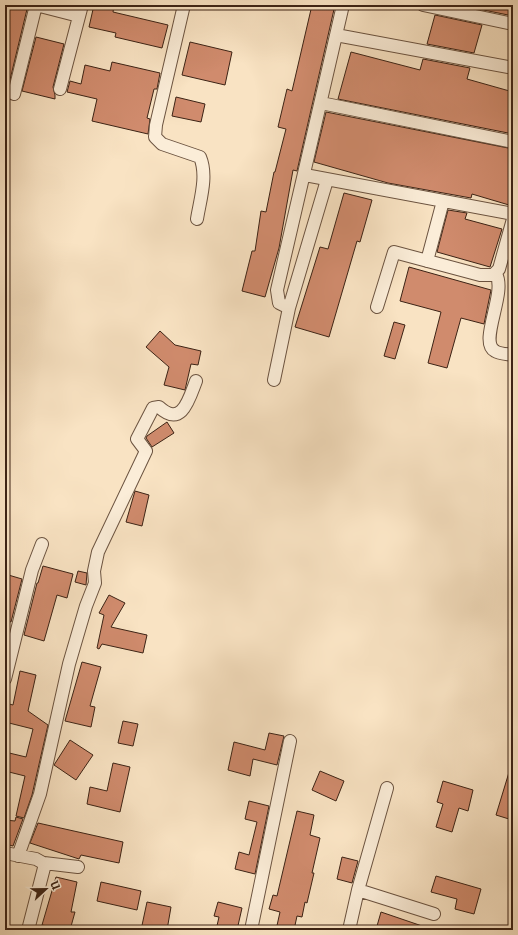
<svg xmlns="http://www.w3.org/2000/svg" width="518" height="935" viewBox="0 0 518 935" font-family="'IM FELL French Canon',serif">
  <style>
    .building { fill: #d08b6d; stroke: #3c2315 }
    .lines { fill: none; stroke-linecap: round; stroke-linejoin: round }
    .minor-casing { stroke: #6b5340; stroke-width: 14 }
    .minor { stroke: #fbedd8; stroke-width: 12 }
  </style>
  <rect width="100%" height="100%" fill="#f9e3c3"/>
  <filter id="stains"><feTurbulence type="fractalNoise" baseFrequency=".005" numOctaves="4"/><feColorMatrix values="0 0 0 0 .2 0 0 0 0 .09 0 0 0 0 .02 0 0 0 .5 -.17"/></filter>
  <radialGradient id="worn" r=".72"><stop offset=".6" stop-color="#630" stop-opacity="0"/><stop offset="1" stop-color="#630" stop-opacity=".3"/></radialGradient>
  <!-- building -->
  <path class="building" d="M8 5H28L8 88H5V17Z
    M94 5H114L113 12 168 25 162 48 115 37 116 33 89 27Z
    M312 5H335L297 171 293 170 279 248 265 297 242 291 252 251H255L261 211 266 212 274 172H275L286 129 278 127 287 89 292 91Z
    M459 5H513V16Z
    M435 15 482 25 474 53 427 44Z
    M36 37 64 44 53 87 55 95V99L22 91Z
    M190 42 232 52 225 85 182 75Z
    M351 52 420 70 423 59 470 68 467 79 513 92V134L338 99Z
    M112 62 160 73 157 89H154L147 118 150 119 148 134 92 121 97 99 67 92 70 81 81 84 85 65 110 71Z
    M176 97 205 104 201 122 172 116Z
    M326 112 513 149V192L509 205 472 194 471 198 388 183 314 162Z
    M344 193 372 200 360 242 357 241 329 337 295 327 320 247 328 249Z
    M448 210 467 213 465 219 502 229 490 267 437 252Z
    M409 267 491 290 484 324 461 318 447 368 428 363 441 312 400 301Z
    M394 322 405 325 395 359 384 356Z
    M160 331 175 345 201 351 198 365 191 364 185 390 164 385 169 367 146 347Z
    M167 422 174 433 152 447 146 438 147 436Z
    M135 491 149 495 142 526 126 522Z
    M43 566 73 574 67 598 57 595 44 641 24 635 37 583H38Z
    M78 571 87 573 86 585 75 582Z
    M5 574 22 579 11 622 5 620Z
    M109 595 125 603 111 627 147 635 143 653 102 644 99 649 97 648 104 615 99 613Z
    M82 662 101 667 90 706 95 707 91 727 65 721Z
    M20 671 36 675 28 711 48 725 32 795 24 818 16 816 25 776 5 771V752L26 757 33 729 5 722V703L13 705Z
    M123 721 138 724 133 746 118 743Z
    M269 733 284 736 277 765 253 759 250 776 228 770 234 742 265 750Z
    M70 740 93 755 76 780 54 765Z
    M113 763 130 767 120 812 87 804 90 787 107 791Z
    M510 769 513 770V806L509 819 496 815Z
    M320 771 344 781 336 801 312 790Z
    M443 781 473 790 468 811 459 808 452 832 436 827 443 804 437 802Z
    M249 801 269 806 255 874 235 869 239 852 249 855 257 822 245 819Z
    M297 811 314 815 310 835 320 838 312 873H314L307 903 305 902 302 917 297 916 294 930H276L280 912 269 909 273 895 277 896Z
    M16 817 23 819 13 846 5 844V820L15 821Z
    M38 823 123 842 119 863 81 855 79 859 30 843Z
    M342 857 358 861 352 883 337 879Z
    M436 876 481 889 474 914 455 909 457 899 431 892Z
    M56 877 77 882 71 912H75L70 930 42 925Z
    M101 882 141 891 137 910 97 901Z
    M147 902 171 907 167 930H141Z
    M218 902 242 908 237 930H216L219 917 214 916Z
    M381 912 428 928V930H389L377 926Z"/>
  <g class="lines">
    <!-- minor casing -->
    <g class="minor-casing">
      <path id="minor" d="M36 5 79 16
        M184 5 156 125 155 137 162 144 200 157C208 176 200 200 197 219
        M423 5 513 24
        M336 35 513 68
        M60 89 82 5
        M14 94 36 5
        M321 103 513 142
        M305 175 513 214
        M427 261 443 201
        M496 274C507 293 478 342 495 351 499 354 508 354 513 355
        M377 307 394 252 480 275H493L499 269 513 219
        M289 308 279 303 277 290 343 5
        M274 380 289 308 327 180
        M5 679 32 570 42 544
        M5 853 36 859 45 864 28 930
        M18 856 40 794 69 664 86 606 95 583 94 571 98 552 146 451 137 439 153 408 159 407C182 428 189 399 196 381
        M44 863 78 867
        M358 890 434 914
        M251 930 290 741
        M349 930 358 890 387 788"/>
    </g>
    <!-- minor -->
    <use href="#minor" class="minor"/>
  </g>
  <!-- margin -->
  <rect width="518" height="935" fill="none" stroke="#f9e3c3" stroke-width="20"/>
  <rect x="6" y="6" width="506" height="923" fill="none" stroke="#3c2315" stroke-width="2"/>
  <rect x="10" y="10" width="498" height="915" fill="none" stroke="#3c2315"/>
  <!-- north arrow -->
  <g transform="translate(46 889) rotate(68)" stroke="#fbedd8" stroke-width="3" paint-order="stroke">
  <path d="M0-3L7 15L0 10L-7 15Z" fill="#3c2315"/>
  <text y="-6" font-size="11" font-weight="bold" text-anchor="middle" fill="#3c2315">U</text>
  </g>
  <rect width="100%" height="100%" filter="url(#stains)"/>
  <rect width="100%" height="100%" fill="url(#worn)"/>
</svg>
